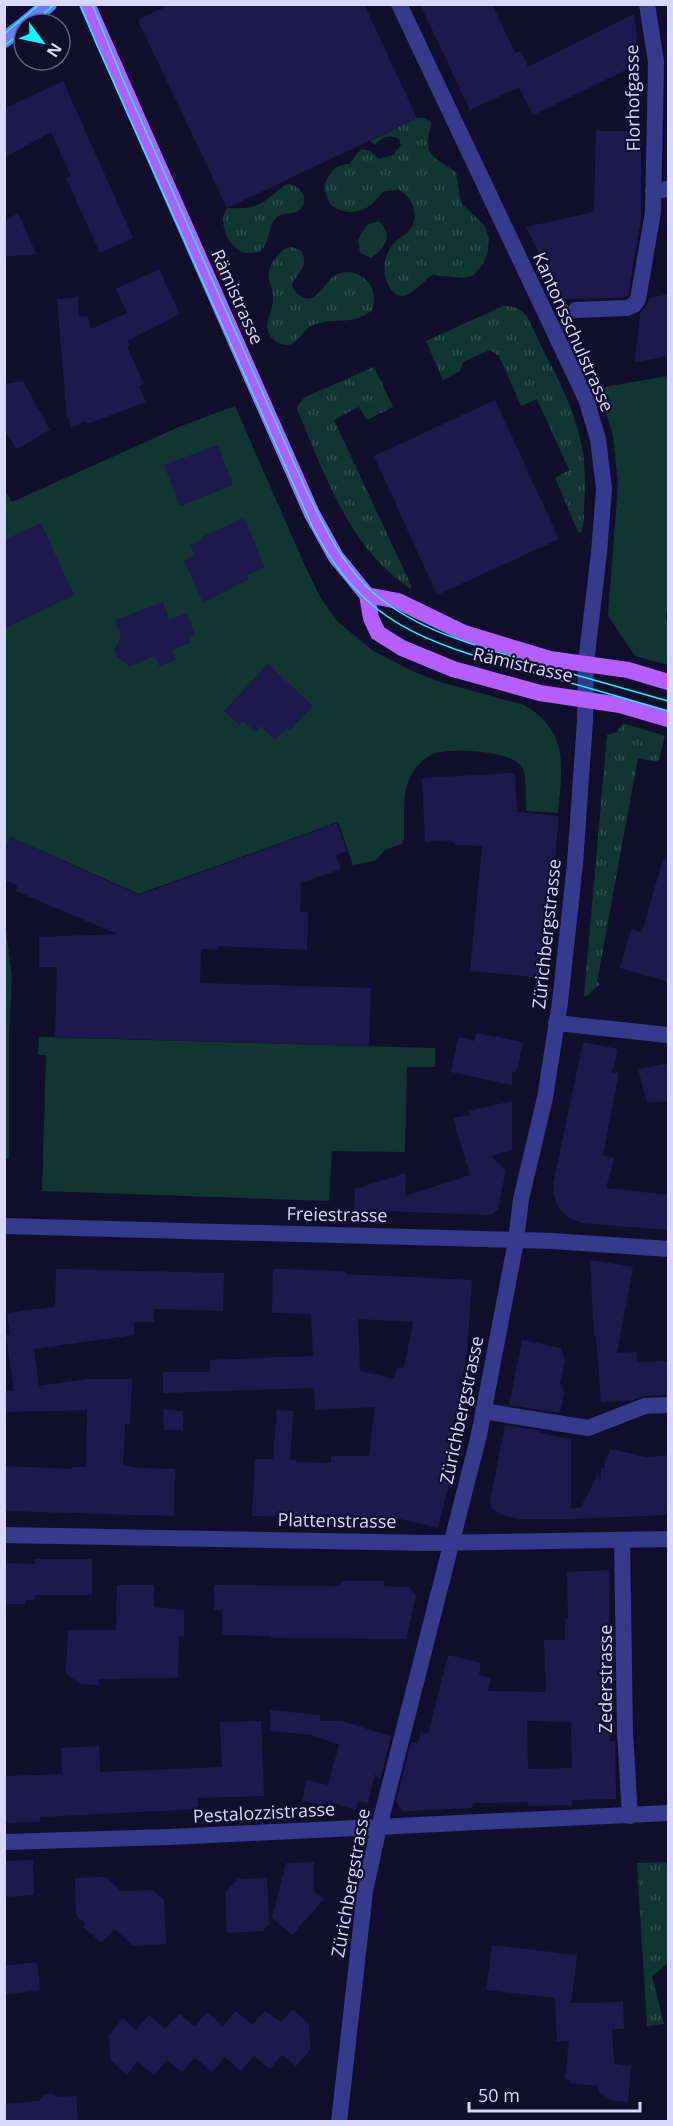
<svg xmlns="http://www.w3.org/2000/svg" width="673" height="2126" viewBox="0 0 673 2126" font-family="'Open Sans',sans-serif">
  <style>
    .grass { fill: url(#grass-tufts) }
    .green { fill: #113530 }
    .building { fill: #1e194d; fill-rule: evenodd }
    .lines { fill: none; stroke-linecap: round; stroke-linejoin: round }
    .minor { stroke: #353a8d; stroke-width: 16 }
    .secondary { stroke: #6e78ff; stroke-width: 16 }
    .primary { stroke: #b45eff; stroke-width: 16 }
    .tram { stroke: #03feff; stroke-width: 1.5 }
    .labels { text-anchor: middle; stroke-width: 4.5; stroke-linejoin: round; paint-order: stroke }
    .street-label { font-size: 18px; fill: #d8d7ff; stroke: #100e2a }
  </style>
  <defs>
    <pattern id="grass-tufts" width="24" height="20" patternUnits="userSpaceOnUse" patternTransform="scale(1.5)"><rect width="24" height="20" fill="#113530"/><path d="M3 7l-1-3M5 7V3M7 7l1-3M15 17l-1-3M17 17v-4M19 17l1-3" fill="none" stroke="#33524f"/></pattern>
  </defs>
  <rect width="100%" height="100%" fill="#100e2a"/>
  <!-- grass -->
  <path class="grass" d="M417 118H425L431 122C431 128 428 134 428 141 427 159 445 163 456 172L461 203 485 226 489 239 488 251 483 264 474 275 463 278 432 275C421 282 404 309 390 288 381 275 383 253 396 241 403 235 412 232 414 221 417 209 410 196 399 190L385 191C379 195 376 201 371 205 358 215 342 214 330 204L324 188C328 174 334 164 350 164L358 152 362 149 370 151 379 159 393 155 401 145 399 139C390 134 382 137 375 145L370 141Z
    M290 184C301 187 310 200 300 209 293 217 283 210 275 219 267 228 272 241 259 252 253 253 245 254 240 251 226 243 218 220 227 208 259 210 261 204 285 185Z
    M292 247 301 251C310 267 298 271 292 284 293 289 295 292 299 295 319 309 324 277 340 273 363 267 382 292 371 311 353 326 332 317 313 325 304 329 300 339 292 344 285 346 280 345 274 340 260 328 272 315 273 301 274 281 260 277 277 256 281 251 285 248 292 247Z
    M503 306C512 306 520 307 526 315 532 325 537 337 542 348 571 403 590 442 584 506 584 515 584 525 581 533L578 532 555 478 569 470 537 399 521 406 499 356 490 350 463 362 460 371 443 380 426 341Z
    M374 367 393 407 367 420 359 407 334 420 411 585V589C350 550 324 473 297 409L298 405 305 397Z
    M623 723 665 736 658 762 638 758 597 982 600 984 588 995 584 996 607 735 617 732Z
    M668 1862V1963L652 1976 664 2024 647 2026 637 1863Z"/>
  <!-- green -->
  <path class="green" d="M378 221C395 235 385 248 371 258L360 253 358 239 367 225Z
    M668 376V607L666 616 668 630V665L635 656 608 616 618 485 613 435 598 388Z
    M235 406 302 559 320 597 336 620 372 650 410 670 437 681 524 705C570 731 562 768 558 813L526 811C525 801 527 778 523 769 516 750 453 748 436 753 426 756 417 765 412 774 401 791 405 818 404 838L402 844 385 850 375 861 353 865 338 822 139 894 10 837 5 849V491L12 502 181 426Z
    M5 920 12 978 9 1037V1159L4 1158Z
    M39 1037 435 1048V1067H407L405 1152 332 1151 329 1201 42 1191 46 1055H38Z"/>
  <!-- building -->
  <path class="building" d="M171 4H364L417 118 227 208 138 20Z
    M420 4H492L515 53 521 51 528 67 634 14 640 63 533 115 519 87 470 110Z
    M63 81 133 238 100 253 66 178 71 176 51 132 4 158V109Z
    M596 131H641V219L628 295 626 297 615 298 561 299 526 227 594 212Z
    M18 213 36 254 4 257V222Z
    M159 269 180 314 127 341 130 345 127 347 144 384 139 386 146 402 87 424 86 421 71 428 69 418 67 419 57 299 78 297 79 317 88 316 91 329 127 313 116 289Z
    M669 294V356L635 362 640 313 647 305 649 298Z
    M23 381 50 430 17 449 4 430V384Z
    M495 400 559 539 437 595 374 456Z
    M218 445 233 485 180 506 164 465Z
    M244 518 265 567 247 575 249 579 203 603 184 560 195 555 190 545 203 539 202 537Z
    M41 523 74 595 4 629V540Z
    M163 602 169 620 187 613 195 635 189 638 191 643 172 650 176 660 159 666 155 656 130 666 117 657 114 650 121 637 115 620Z
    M268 664 313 706 290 730 287 728 275 740 261 726 255 732 243 721 239 725 224 711Z
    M515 773 517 812 559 816 543 978 470 971 482 846 456 845 450 840 425 842 422 778Z
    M337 823 347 851 336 855 341 869 301 883 300 912H308L307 950 219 946V950L201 949 200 983 371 988 369 1046 55 1037 57 967H39V937L117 934 16 891 17 885 4 880V850L10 837 139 895Z
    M663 859 669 860V982L620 968 631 929 642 932Z
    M476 1033 523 1042 516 1073 512 1072V1085L451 1072 458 1037 474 1041Z
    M583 1042 618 1049 612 1073 619 1072 603 1155 614 1158 606 1188 669 1195V1230L581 1223 568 1217 558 1207 554 1195 553 1185Z
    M669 1063V1101L647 1103 638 1069Z
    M512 1101V1150L491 1156 506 1170 498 1209 491 1215 354 1210 355 1189 406 1173 405 1196 470 1175 453 1118 470 1115 469 1111Z
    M590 1260 633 1267 617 1353 636 1352 637 1362 669 1361V1395L645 1396 629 1401 601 1402 596 1336H594Z
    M56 1269 224 1273 223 1311 154 1309V1322H134V1335L34 1349 39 1386 87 1379H132L130 1424H125L123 1465 140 1468 175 1469 174 1516 4 1511V1466L72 1469V1467H86L87 1410 4 1412V1391H14L6 1335H10L7 1313 55 1307Z
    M273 1269 345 1271V1274L472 1280 467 1351 446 1465 453 1467 438 1528 396 1518 252 1516 255 1459H273L277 1410 293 1411 290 1460H296V1462L331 1463V1456H369L375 1407 315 1410 314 1388 163 1393V1372H210V1360L313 1356 311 1314 272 1313ZM358 1319 413 1322 404 1368H397L394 1379 360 1371Z
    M522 1340 561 1348 565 1360 560 1383 564 1393 561 1409 558 1413 509 1405Z
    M163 1409 183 1411V1430H164Z
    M505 1425 542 1431 540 1433 571 1439V1509L581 1507 598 1474 601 1481V1469L605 1468V1462L611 1449 646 1457 669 1455V1515L571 1519H519L502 1515 492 1508 490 1501Z
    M35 1559H92V1595H35V1600H25V1604H4V1563L35 1564Z
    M609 1570 610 1741H615L616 1799 572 1800V1805L528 1806V1802L473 1803 472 1808 403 1811 396 1802 411 1742 417 1744 421 1732 428 1734 448 1655 481 1663 479 1675 491 1678 488 1691 546 1692 544 1640H565V1619H568L567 1572ZM527 1721 571 1722 572 1768 528 1769Z
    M341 1581H384V1586L409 1587 416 1596 406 1639 271 1638V1636L222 1635V1610H214V1585L340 1586Z
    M117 1585H154V1607L184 1610V1636L179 1637 178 1678 99 1679V1685L80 1684 66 1674 68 1630H116Z
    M270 1710 320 1715V1721H341L391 1736 380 1781 375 1774 368 1803 358 1801 356 1810 326 1801 325 1806 302 1800 307 1780 328 1785 339 1745 312 1735 270 1731Z
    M261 1721 264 1796 198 1798V1809L40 1817V1822L4 1823V1776L62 1774 61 1748 99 1746 100 1772 222 1767 220 1722Z
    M33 1860 34 1895 4 1897V1861Z
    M314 1862V1891L324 1899 292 1935 272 1918 286 1863Z
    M106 1877 121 1891 153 1890 164 1900 166 1944 134 1946 114 1929 102 1943 83 1927 85 1923 76 1915 75 1878Z
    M267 1878 269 1924 263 1931 227 1933 225 1892 238 1879Z
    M492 1945 577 1955 571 2003 623 2002 624 2029H612L614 2064 631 2066 628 2102 613 2101 599 2092 597 2086 571 2083V2080L565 2079 569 2039 566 2041H557L555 1998 486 1990Z
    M37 1962 40 1990 4 1995V1966Z
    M293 2009 309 2024 310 2050 296 2066 282 2055 270 2069 254 2056 241 2071 225 2057 212 2072 195 2058 182 2072 167 2060 154 2075 137 2061 127 2075 110 2060 109 2035 123 2018 136 2030 149 2015 165 2029 179 2014 195 2026 207 2012 223 2026 236 2011 252 2025 265 2011 281 2022Z
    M45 2094H53L58 2097 76 2096 78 2120 4 2121V2104L39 2101Z"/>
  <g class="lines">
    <!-- minor -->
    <path class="minor" d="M653 191 668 189
      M576 310 627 308 634 305 638 299 653 212 656 62 647 4
      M556 1023 668 1035
      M4 1226 553 1241 668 1249
      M483 1411 588 1428 645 1406 668 1405
      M4 1535 428 1543 668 1539
      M622 1541 625 1733 630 1816
      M4 1842 170 1837 668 1813
      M339 2122 365 1891 379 1827 479 1435 516 1241 521 1199 545 1098 560 1002 575 864 585 721 586 663 599 553 604 489 598 439 586 399 399 4"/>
    <!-- secondary -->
    <path class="secondary" d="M25 24 49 4
      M4 40 24 25"/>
    <!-- primary -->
    <path class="primary" d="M87 4 312 514 336 557 367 595 371 618 378 633 402 648 453 669 540 693 620 705 668 719
      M367 595 398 601 464 633 550 659 628 670 668 682"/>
    <!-- tram -->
    <path class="tram" d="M80 4 97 45 313 528C364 625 425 642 524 670 572 683 620 697 668 711
      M92 4 123 80 306 490C323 524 339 559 367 587 410 628 467 643 523 660 571 674 620 687 668 701
      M32 24 55 4
      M4 34 40 4
      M4 46 24 30"/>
  </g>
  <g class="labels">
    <!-- street labels -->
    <g class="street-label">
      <text transform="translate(633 98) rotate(-91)" y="6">Florhofgasse</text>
      <text transform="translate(237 297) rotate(66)" y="6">Rämistrasse</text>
      <text transform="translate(573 332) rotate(66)" y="6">Kantonsschulstrasse</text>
      <text transform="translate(523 665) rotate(13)" y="6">Rämistrasse</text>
      <text transform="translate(547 934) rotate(-84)" y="6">Zürichbergstrasse</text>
      <text transform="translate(337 1215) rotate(1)" y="6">Freiestrasse</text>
      <text transform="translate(462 1410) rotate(-78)" y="6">Zürichbergstrasse</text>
      <text transform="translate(337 1521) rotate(1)" y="6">Plattenstrasse</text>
      <text transform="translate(606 1679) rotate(-90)" y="6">Zederstrasse</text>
      <text transform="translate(264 1813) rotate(-3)" y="6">Pestalozzistrasse</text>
      <text transform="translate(351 1883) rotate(-80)" y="6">Zürichbergstrasse</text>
    </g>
  </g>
  <!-- border -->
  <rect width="673" height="2126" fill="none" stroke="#d8d7ff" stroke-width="12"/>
  <!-- north arrow -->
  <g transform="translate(42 42) rotate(123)"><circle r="28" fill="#100e2a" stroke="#605e7f" stroke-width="1.5"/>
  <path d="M0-4.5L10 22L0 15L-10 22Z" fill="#03feff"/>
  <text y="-9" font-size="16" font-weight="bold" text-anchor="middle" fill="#d8d7ff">N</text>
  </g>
  <!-- scale -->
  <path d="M469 2102v9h171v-9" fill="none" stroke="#d8d7ff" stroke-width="3"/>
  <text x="478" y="2102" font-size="18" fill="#d8d7ff" stroke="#100e2a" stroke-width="4.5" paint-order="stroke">50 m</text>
</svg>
